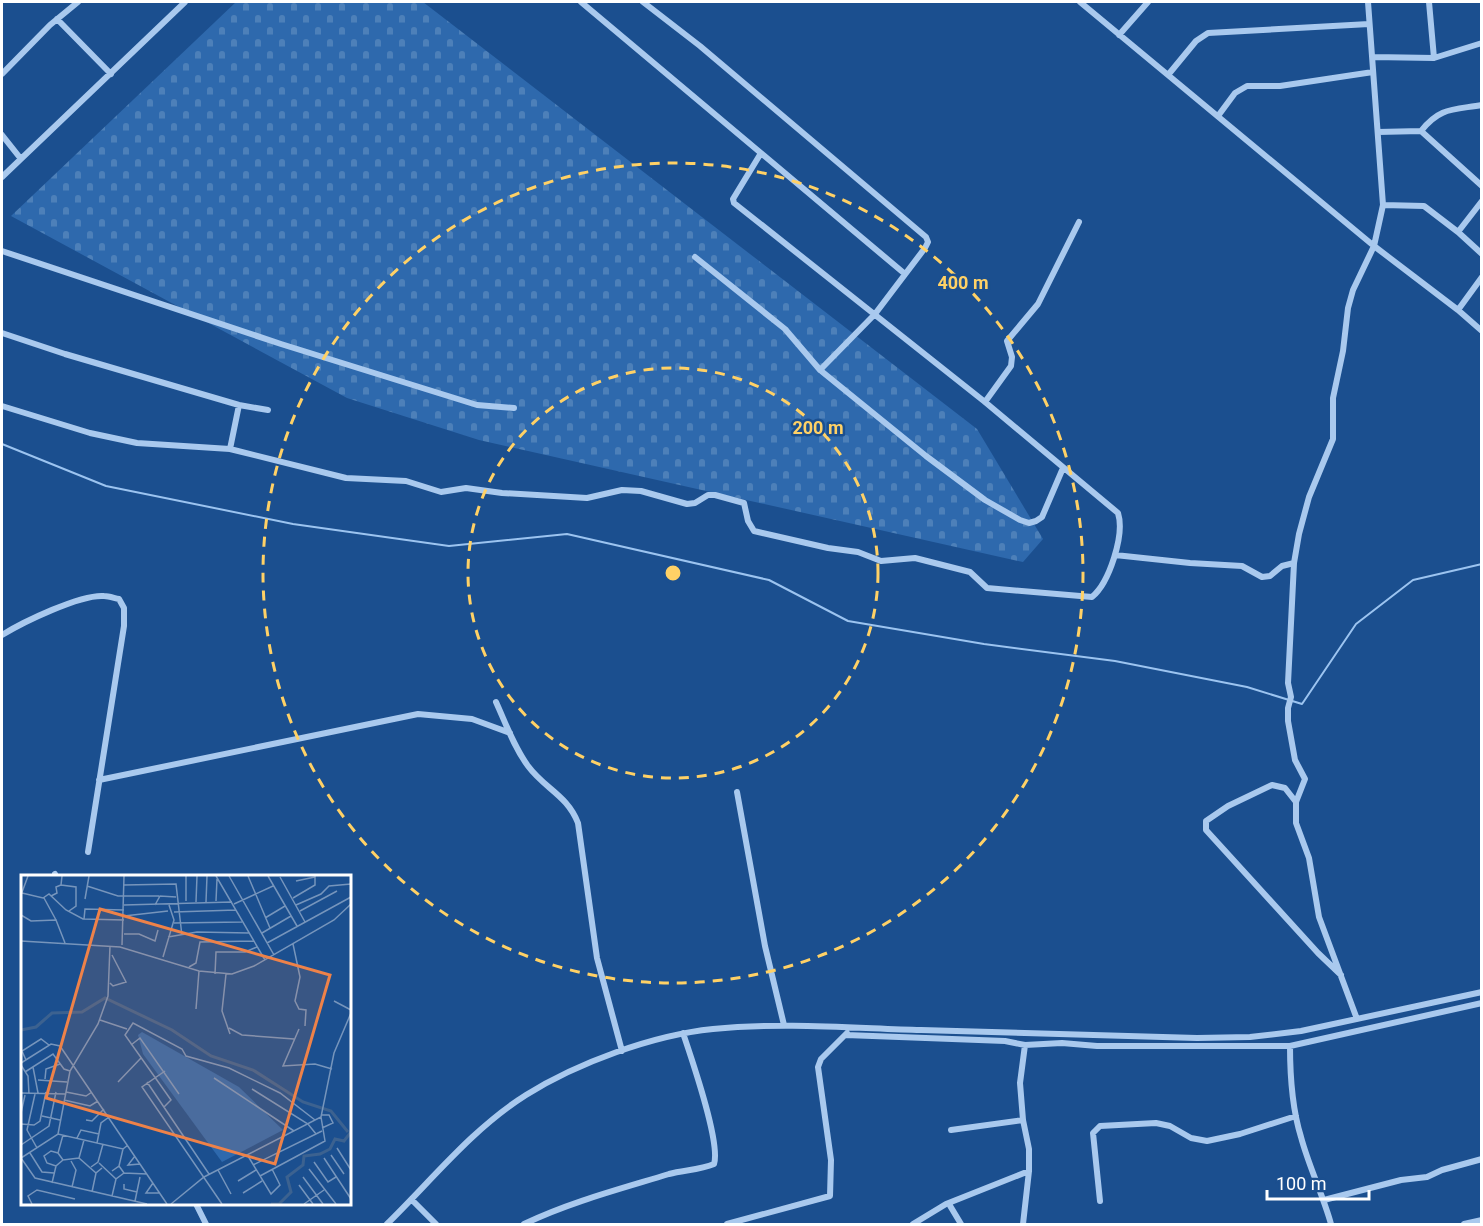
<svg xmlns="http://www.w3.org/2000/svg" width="1483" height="1226" viewBox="0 0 1483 1226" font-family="Roboto,sans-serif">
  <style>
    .cemetery { fill: url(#cemetery-stones) }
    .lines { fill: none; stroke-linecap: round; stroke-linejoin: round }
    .stream { stroke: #9cc4f0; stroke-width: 2 }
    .street { stroke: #a9c9ee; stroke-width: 6 }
    .ring { fill: none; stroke: #ffd166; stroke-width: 3; stroke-dasharray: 10 8 }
    .inset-river { fill: none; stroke: #3c6290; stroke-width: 3 }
    .inset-road { fill: none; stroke: #7695bc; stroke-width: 1.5 }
    .view { fill: #ee8249; fill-opacity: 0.15; stroke: #ee8249; stroke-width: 3 }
    .inset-edge { fill: none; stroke: #fff; stroke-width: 3 }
    .centre { fill: #ffd166; stroke: #1b4f8f; stroke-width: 3 }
    .ring-label { font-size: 18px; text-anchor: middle; font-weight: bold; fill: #ffd166; stroke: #1b4f8f; stroke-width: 5; stroke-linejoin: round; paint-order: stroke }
  </style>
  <defs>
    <pattern id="cemetery-stones" width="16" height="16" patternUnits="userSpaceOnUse" patternTransform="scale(1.5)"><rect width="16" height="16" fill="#2e69ad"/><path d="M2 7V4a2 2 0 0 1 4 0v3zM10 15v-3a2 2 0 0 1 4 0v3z" fill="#4d80b9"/></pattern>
  </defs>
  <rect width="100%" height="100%" fill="#1b4f8f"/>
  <!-- cemetery -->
  <path class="cemetery" d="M236 2H423L977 429 1043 539 1023 562 479 440 347 398 11 216Z"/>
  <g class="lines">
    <!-- stream -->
    <path class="stream" d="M2 444 106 486 293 524 449 546 567 534 769 580 848 621 984 644 1115 661 1247 687 1302 704 1356 624 1413 580 1482 564"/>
    <!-- street -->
    <path class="street" d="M581 2 905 274
      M643 2 700 46 926 237 928 242 925 248 875 314 820 370
      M1080 2 1374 246 1458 310 1482 331
      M1429 2 1434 58
      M57 19 111 74
      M1119 35 1148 2
      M1373 57 1434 58 1482 43
      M2 74 50 25 78 2
      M1168 75 1196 41 1208 33 1369 24
      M1218 116 1235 93 1247 86H1280L1373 72
      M1421 131C1440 107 1453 110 1482 105
      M1378 132 1421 131 1482 186
      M2 135 21 159
      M2 177 185 2
      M1383 205 1424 206 1458 232 1482 254
      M1458 232 1482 201
      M2 251 281 344 477 405 514 408
      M695 257 785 329 820 370 926 456 985 500 1020 520 1029 523 1036 521 1042 517 1063 468
      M1458 310 1482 277
      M2 333 65 354 239 405 268 410
      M985 402 1011 366 1012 357 1007 341 1038 304 1079 222
      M2 406 90 433 137 443 230 449 346 478 406 481 441 492 466 488 502 493 587 498 622 490 641 491 687 504 695 503 708 495H715L744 503 748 521 754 531 828 548 858 552 881 561 915 558 970 572 987 588 1092 597C1109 583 1125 535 1118 513L985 402 734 203 733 199 761 153
      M230 449 239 405
      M1115 555 1190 563 1242 566 1262 577 1270 576 1282 566 1294 563
      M2 635C23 622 81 594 104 596 109 596 114 598 119 599L124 608V626L88 852
      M496 702C506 724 514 747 528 766 545 789 567 795 578 823L597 958 622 1051
      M99 780 418 714 472 719 510 733
      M737 792 765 946 784 1025
      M1296 802 1285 788 1272 785 1228 806 1206 821V830L1318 953 1341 975
      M55 874 56 876
      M1357 1019 1319 917 1309 858 1296 823V802L1305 779 1295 760 1288 721V708L1291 697 1288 683 1294 563 1299 534 1309 497 1333 439V398L1343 351 1348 308 1353 290 1374 246 1383 205 1368 2
      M846 1035 1005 1041 1025 1045 1062 1043 1097 1046H1290L1482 1003
      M1290 1046C1290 1077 1292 1108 1301 1137 1309 1167 1323 1195 1331 1224
      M951 1130 1023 1120
      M412 1200 436 1224
      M1324 1200 1401 1180 1427 1177 1442 1170 1482 1159
      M1100 1201 1093 1133 1100 1126 1156 1123 1170 1126 1191 1138 1207 1141 1240 1134 1296 1116
      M196 1204 206 1224
      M949 1204 961 1224
      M387 1224C432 1180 472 1129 526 1095 577 1063 653 1035 713 1029 782 1022 852 1028 921 1030 1013 1032 1105 1035 1197 1038L1250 1037 1301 1031 1482 992
      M524 1224C570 1202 620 1189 669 1174 684 1170 700 1170 714 1164 721 1143 691 1057 683 1033
      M727 1224 830 1196 831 1160 818 1067 821 1059 847 1033
      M913 1224 946 1204 1029 1171
      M1023 1224 1029 1171V1149L1023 1120 1020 1083 1025 1045
      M1464 1224 1482 1220"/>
  </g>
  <!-- distance rings -->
  <g class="ring">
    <circle cx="673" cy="573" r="205"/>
    <circle cx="673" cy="573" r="410"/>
  </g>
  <!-- overview -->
  <g transform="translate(21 875)">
    <rect width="330" height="330" fill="#1b4f8f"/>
    <path d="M121 157 218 212 262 255 201 287 122 179 117 160Z" fill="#2e69ad"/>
    <path class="inset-river" d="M0 155 15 152 31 138 61 137 84 123 151 155 190 181 232 195 282 227 310 236 327 257M250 329H258L270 317 266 302 282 290 283 281 299 279 309 274 314 264 323 266 330 257"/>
    <path class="inset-road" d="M165 1V26M195 1 244 85M208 1 253 80M227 1 249 53M247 1 276 51M259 2 284 47M275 6 294 2M40 10 55 12V31L48 36M103 10 155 9 161 61M66 11 97 21H138M1 18 22 23 28 19 45 35 62 44 103 45M0 20 7 1M30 21 36 18 35 12 40 10 41 1M23 23 35 45M272 23 294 10V1M64 24 68 1M195 26 196 4M175 27 176 1M185 27 186 1M213 29 252 11M103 30 211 27M134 30 139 21 155 22M275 30 300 19 308 11 330 9M279 36 316 16M153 37 215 35M0 40 10 46 35 45 44 68M103 41 147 36M244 43 264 31M63 44 64 34 103 35M153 48 221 47M241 58 270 41M103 59H118L134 66 137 55M147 62 176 57 228 58M0 66 99 72 178 96 211 99 233 91 313 45 330 29M246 68 330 22M272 69 279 102 274 126 278 134 285 135 284 151M101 70 103 1M142 82 153 45 148 30M168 92 175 88 179 67 233 66M194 99 195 77H224L236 72M205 99 201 136 209 159M89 108 92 111 105 107 91 80M313 126 330 135M175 134 178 96M79 145 106 154M208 153 221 160 273 164M278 154 262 191 294 189 311 194M110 170 119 163 158 219M5 185 1 176 20 164 28 170M0 188 30 169 39 171 146 329M0 190 7 201 8 219M12 192 17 218M144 196 121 212 201 329M4 197 32 179 43 194 49 196M193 203 273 256M24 204 25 194 39 189M17 205 46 207M97 207 120 183M126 207 188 299M231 214 287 249 295 259M45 217 65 221 71 217M0 218 44 219M14 219 6 255 16 273M43 225 69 231 77 226M143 232 150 225 104 160 112 148 161 174 165 181 208 193 259 218 294 245M0 238 4 220M21 241 39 245M65 245 71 246 83 234M0 249 13 250 19 246 25 217M301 253 312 248 308 240H301M37 259 49 196 77 149 87 121 89 71M42 260 37 278 42 285 58 283M56 263 60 255 78 259M63 265 58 283 75 298M76 268 80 248 88 242M0 270 28 251 35 217M107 270 102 274 37 259 0 283 14 303 126 329M316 273 330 295M9 278 21 297 33 298M310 280 323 299M114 281 107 290 119 289M227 281 250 319 259 310 251 294M303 283 330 324M50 286 55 295 51 312M293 287 307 307 315 302M78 288 95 304M232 290 301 256M35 291 26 288 23 281 30 276 37 278M98 291 103 298 126 299M70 292 77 287 82 269M288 294 315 329M197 295 210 319M91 296 98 291 102 274M239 301 304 266 300 242M282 302 302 329M217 306 235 295M31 308 35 291 42 285M132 308 125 318H139M103 309V314L116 317M278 310 292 329M71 317 75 298 81 293M222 318 241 306M91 321 95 304 103 298M114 326 119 302M11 329 7 321 16 315 54 324M150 329 183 302 300 242 313 178 330 138M283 329 303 315"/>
    <path class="view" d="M79 34 309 100 254 289 25 223Z"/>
    <rect width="330" height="330" class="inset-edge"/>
  </g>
  <circle cx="673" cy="573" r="9" class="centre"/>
  <g class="ring-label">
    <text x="963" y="289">400 m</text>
    <text x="818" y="434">200 m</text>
  </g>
  <!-- border -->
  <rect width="1483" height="1226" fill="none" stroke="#ffffff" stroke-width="6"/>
  <!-- scale -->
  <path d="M1267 1190v9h102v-9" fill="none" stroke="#ffffff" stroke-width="3"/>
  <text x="1276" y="1190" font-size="18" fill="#ffffff" stroke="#1b4f8f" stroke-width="4.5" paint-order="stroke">100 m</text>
</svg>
